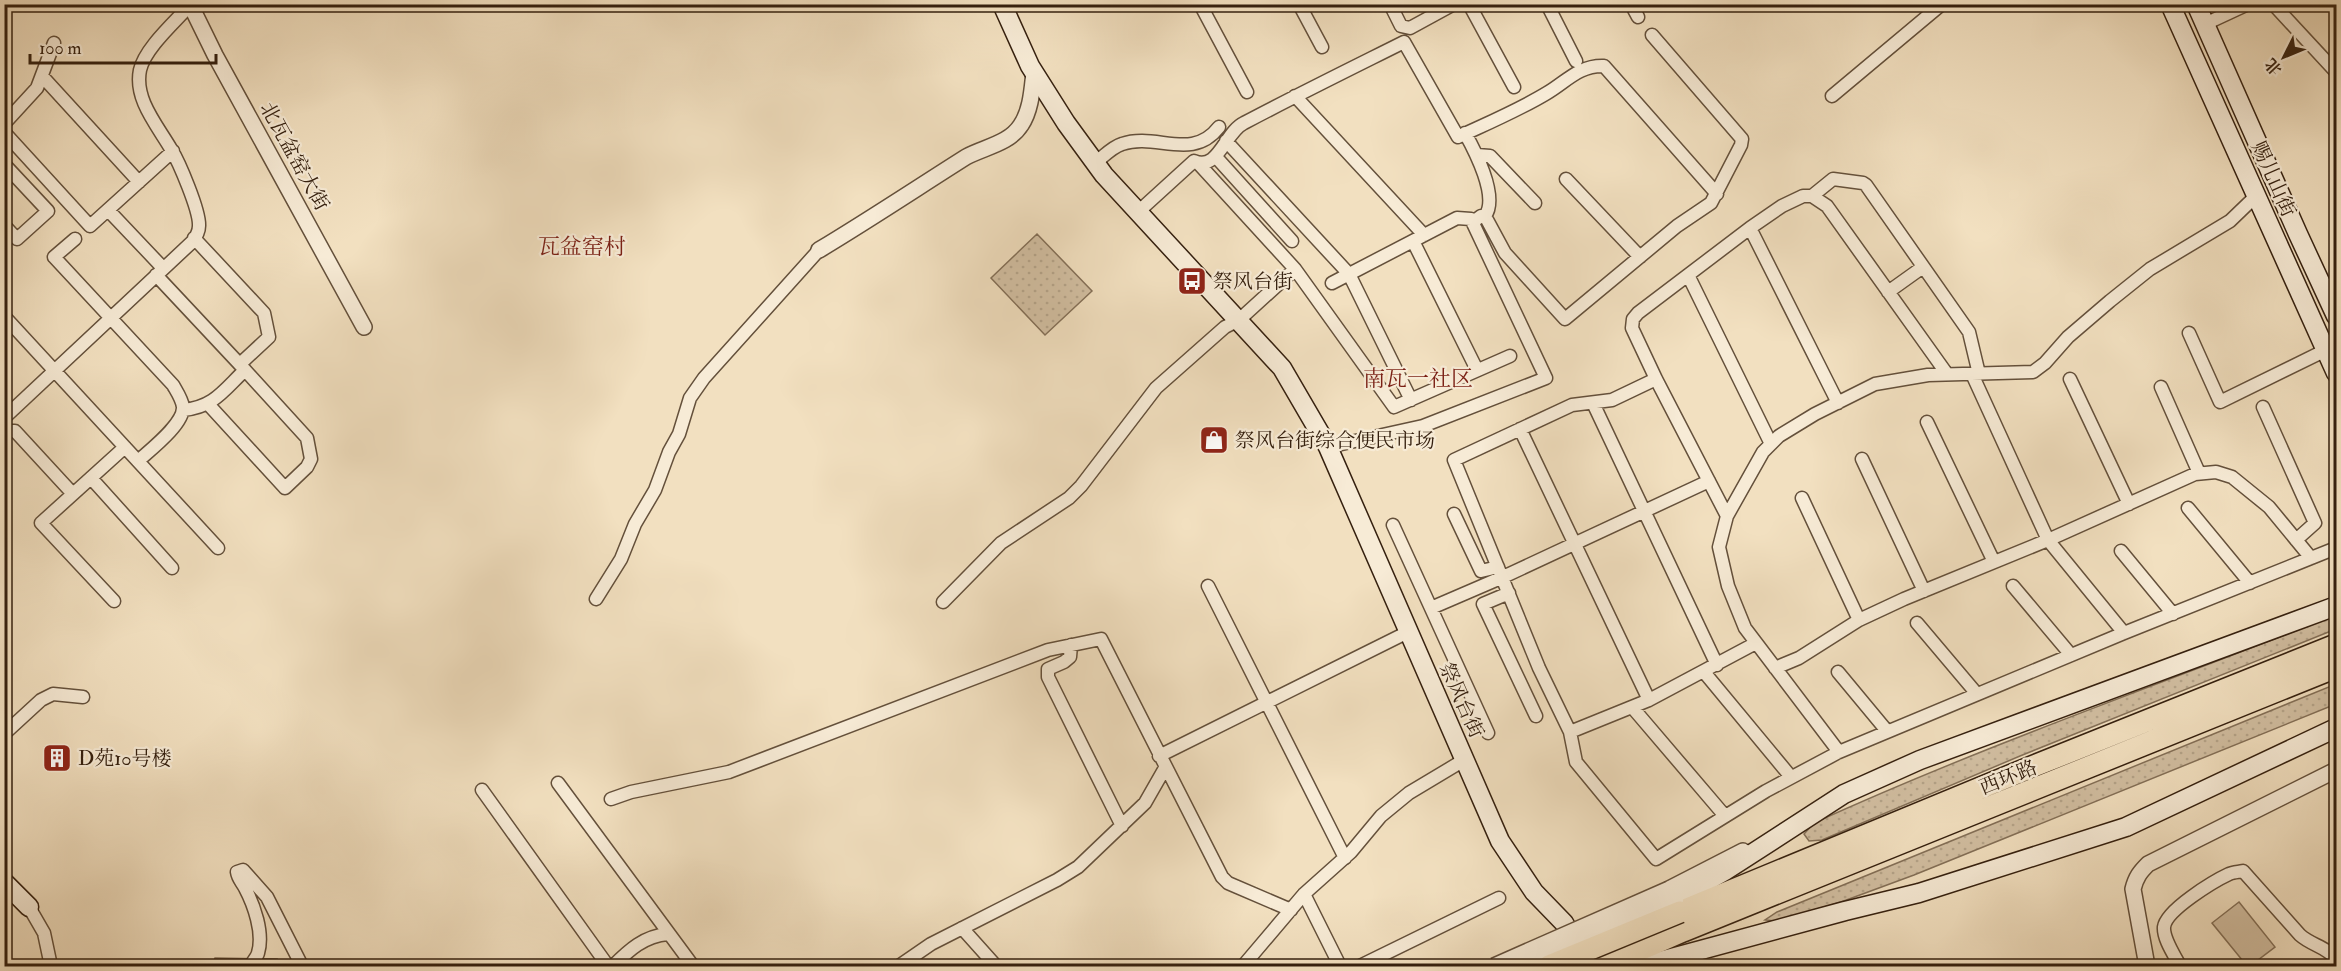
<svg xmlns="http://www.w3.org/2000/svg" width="2341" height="971" viewBox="0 0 2341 971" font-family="'IM FELL Double Pica','Noto Serif SC',serif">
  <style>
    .grass { fill: url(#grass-dots); stroke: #847058; stroke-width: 1.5 }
    .forest { fill: url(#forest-crowns); stroke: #847058; stroke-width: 1.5 }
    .pitch { fill: #d2bfa2; stroke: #847058; stroke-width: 1.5 }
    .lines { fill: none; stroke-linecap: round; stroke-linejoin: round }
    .minor-casing { stroke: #64503b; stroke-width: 15 }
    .tertiary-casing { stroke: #64503b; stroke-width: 18 }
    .secondary-casing { stroke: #35200f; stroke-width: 21 }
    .trunk-casing { stroke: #35200f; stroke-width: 24 }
    .minor { stroke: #f7ebd6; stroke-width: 12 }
    .tertiary { stroke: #f7ebd6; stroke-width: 15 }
    .secondary { stroke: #f7ebd6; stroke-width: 18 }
    .trunk { stroke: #f2e0c0; stroke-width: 21 }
    .tertiary-bridge-casing { stroke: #64503b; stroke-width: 18; stroke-linecap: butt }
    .secondary-bridge-casing { stroke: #35200f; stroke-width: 21; stroke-linecap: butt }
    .trunk-bridge-casing { stroke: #35200f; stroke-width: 24; stroke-linecap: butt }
    .tertiary-bridge { stroke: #f7ebd6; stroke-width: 15 }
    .secondary-bridge { stroke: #f7ebd6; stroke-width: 18 }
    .trunk-bridge { stroke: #f2e0c0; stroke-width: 21 }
    .labels { text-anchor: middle; stroke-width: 4.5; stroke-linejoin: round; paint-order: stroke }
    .street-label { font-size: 20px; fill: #35200f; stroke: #f7ebd6 }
    .poi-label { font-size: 20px; fill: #35200f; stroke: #f7ebd6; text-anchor: start }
    .quarter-label { font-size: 22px; fill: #7a1f14; stroke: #f7ebd6 }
  </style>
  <defs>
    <pattern id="grass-dots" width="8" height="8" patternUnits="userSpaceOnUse" patternTransform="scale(1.5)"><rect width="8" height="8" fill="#d2bfa2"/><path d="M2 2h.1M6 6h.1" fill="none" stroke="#b5a48a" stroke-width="1.8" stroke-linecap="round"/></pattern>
    <pattern id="forest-crowns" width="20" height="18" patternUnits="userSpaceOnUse" patternTransform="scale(1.5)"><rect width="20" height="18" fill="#d2bfa2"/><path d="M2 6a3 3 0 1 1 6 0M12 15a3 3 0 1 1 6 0" fill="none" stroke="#b5a48a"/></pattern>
  </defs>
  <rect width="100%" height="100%" fill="#f2e0c0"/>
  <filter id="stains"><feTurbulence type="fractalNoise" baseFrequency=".00333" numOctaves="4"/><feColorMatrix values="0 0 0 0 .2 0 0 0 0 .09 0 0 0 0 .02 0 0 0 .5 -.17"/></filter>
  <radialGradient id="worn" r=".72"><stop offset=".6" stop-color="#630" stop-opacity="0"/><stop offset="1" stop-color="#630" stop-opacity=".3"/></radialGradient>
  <!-- grass -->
  <path class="grass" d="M1037 234 1092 291 1045 335 991 278Z
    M2336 615V629L2020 756 1822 840 1809 841 1804 834 1814 823C1985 745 2162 684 2336 615Z
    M2336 684V704L1914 875 1841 902 1776 921 1765 920 1777 912Z"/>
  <!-- forest -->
  <path class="forest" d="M215 958 277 959 275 966H212Z"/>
  <!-- pitch -->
  <path class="pitch" d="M2239 902 2275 947 2250 966H2247L2212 923Z"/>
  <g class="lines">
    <!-- minor casing -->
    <g class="minor-casing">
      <path id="minor" d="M1200 4 1247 92
        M1299 4 1322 47
        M1390 4 1401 26 1410 28 1454 4
        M1469 4 1514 87
        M1547 4 1576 61
        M1631 4 1638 17
        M2273 4 2336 72
        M2205 24 2248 4
        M42 76 139 182
        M1295 96 1424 235
        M1832 96 1942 4
        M4 124 37 88 54 43
        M4 132 90 226 173 151
        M1465 133C1475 151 1499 197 1485 216
        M1226 141 1349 274 1411 400
        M1477 155 1490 156 1535 203
        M1216 157 1292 241
        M1095 163C1103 157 1112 147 1122 144 1156 132 1192 162 1219 127
        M1198 163 1295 269
        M4 164 48 211 17 239 4 225
        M1566 179 1640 257
        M1812 196 1833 179 1863 183 1866 185 1969 332 1979 374
        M108 210 163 268
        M1138 212 1194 161C1218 172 1225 132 1244 123 1297 95 1350 69 1404 42L1458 137C1488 123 1519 110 1547 93 1566 82 1579 65 1604 66L1717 194
        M1473 222 1481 216H1485L1505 253 1565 319 1677 226 1711 203 1741 145 1742 139 1652 35
        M1750 228 1838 403
        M194 238 264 313 269 337 240 364
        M75 239 54 257 173 385C177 392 182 399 183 407 184 424 150 450 138 461
        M1413 241 1477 370
        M156 275 245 370
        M1688 275 1771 444
        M1888 292 1923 267
        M4 316 218 548
        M2189 333 2220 402 2326 350
        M1972 374 2048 540 2124 633
        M1656 379 1612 400 1572 405 1454 460 1539 668 1570 732 1576 762 1656 859 1766 791 1839 752 2124 633 2336 548
        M2070 379 2129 504
        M2161 387 2199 473
        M1593 403 1717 665
        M2263 407 2315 523 2296 540
        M183 410C214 407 223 391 245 370L307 438 311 459 307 467 285 488 208 404
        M4 418 192 242C196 237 199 232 199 226 200 211 179 162 171 149 157 125 134 99 140 70 145 48 175 22 190 5
        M1927 422 1994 562
        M1520 429 1649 700
        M8 431H15L73 494
        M1328 447 1423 426 1546 378 1471 219 1457 218 1332 283
        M1862 459 1924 591
        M91 478 172 568
        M1802 498 1859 620
        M2188 508 2250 583
        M1454 514 1481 571 1498 567
        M1727 516 1656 379 1632 328 1633 319 1638 313 1750 228 1782 206 1803 196H1812L1827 206 1947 374
        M1393 525 1488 733
        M2121 551 2173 614
        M1208 586 1345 858
        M2013 586 2071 655
        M1509 593 1483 604 1536 716
        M596 599 621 559 635 524 655 490 669 452 679 434 690 398 704 378 819 250
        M114 601 41 523 125 447
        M943 602 1001 543 1069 498 1081 486 1156 388 1225 327 1239 320 1295 269 1394 407 1510 356
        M1431 608 1503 577 1709 481
        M1917 623 1977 694
        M1071 645 1070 657 1064 662 1048 669V677L1122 826
        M1775 668 1799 658 1859 620 1904 599 2048 540 2195 474 2216 472 2232 477 2269 507 2311 558
        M1704 672 1791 777
        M1838 672 1887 731
        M1632 707 1725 816
        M1570 732 1649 700 1756 643
        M4 734 41 700 53 694 83 697
        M1839 752 1745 628 1728 586 1719 547 1727 516 1763 452 1779 436 1815 414 1875 384 1928 375 2033 372 2045 363 2068 337 2110 301 2150 269 2230 221 2257 195
        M1159 756 1408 632
        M558 783 693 966
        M482 790 608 966
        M611 799 631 792 729 772 1048 650 1101 639 1222 877 1228 883 1291 910
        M1304 894 1340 966
        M29 907 44 933 51 966
        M962 928 996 966
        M251 965C253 961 257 957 258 953 264 933 254 905 245 888 242 882 238 879 237 872L243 870 267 897 302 966
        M613 966C629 950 644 936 668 934
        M899 966 931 944 1057 880 1078 867 1145 803 1165 768
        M1243 966 1304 894 1351 852 1381 816 1409 793 1464 760
        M1360 966 1499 898
        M2180 966C2175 956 2163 939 2164 927 2166 910 2214 881 2229 874 2233 872 2239 872 2243 871L2300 935C2311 945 2327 947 2336 959"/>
    </g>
    <!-- tertiary casing -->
    <g class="tertiary-casing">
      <path id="tertiary" d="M190 4 215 55 364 327
        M819 250C869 220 917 188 966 157 984 147 1009 144 1021 125 1031 110 1032 90 1034 72
        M1669 889 1743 851
        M2147 966 2133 889C2136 877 2140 872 2148 864L2336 770"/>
    </g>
    <!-- secondary casing -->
    <g class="secondary-casing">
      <path id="secondary" d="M1002 4 1030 66 1066 123 1104 175 1282 368 1328 447 1500 841 1534 892 1564 923 1588 966
        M2170 4 2336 373
        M2196 4 2298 234 2336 316
        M4 882 29 907
        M1674 900 1725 871 1844 794 1920 760 2336 606
        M1642 966 1845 911 1919 893 2126 827 2336 728"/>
    </g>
    <!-- trunk casing -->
    <g class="trunk-casing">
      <path id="trunk" d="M1680 912 2024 770 2336 645
        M1603 966 1683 931 2336 667"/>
    </g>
    <!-- minor -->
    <use href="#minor" class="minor"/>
    <!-- tertiary -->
    <use href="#tertiary" class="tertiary"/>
    <!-- secondary -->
    <use href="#secondary" class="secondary"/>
    <!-- trunk -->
    <use href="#trunk" class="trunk"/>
    <!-- tertiary-bridge casing -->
    <g class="tertiary-bridge-casing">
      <path id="tertiary-bridge" d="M1494 966 1669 889"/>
    </g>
    <!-- secondary-bridge casing -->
    <g class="secondary-bridge-casing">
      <path id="secondary-bridge" d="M1522 966 1674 900"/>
    </g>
    <!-- trunk-bridge casing -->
    <g class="trunk-bridge-casing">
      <path id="trunk-bridge" d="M1549 966 1680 912"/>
    </g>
    <!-- tertiary-bridge -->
    <use href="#tertiary-bridge" class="tertiary-bridge"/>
    <!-- secondary-bridge -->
    <use href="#secondary-bridge" class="secondary-bridge"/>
    <!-- trunk-bridge -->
    <use href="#trunk-bridge" class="trunk-bridge"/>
  </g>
  <!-- icons -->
  <defs>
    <g id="bus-square" transform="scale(1.5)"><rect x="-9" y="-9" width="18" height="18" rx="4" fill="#8f2418" stroke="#f7ebd6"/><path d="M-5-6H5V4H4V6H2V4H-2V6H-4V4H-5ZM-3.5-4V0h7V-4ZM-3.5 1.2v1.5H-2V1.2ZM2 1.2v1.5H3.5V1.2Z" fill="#fff"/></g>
    <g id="shop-square" transform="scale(1.5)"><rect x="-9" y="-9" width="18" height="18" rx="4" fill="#8f2418" stroke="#f7ebd6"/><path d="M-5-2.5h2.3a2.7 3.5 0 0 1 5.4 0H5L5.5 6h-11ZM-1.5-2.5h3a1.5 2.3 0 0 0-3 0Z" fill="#fff"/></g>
    <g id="building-square" transform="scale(1.5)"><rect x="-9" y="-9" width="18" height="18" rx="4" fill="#8f2418" stroke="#f7ebd6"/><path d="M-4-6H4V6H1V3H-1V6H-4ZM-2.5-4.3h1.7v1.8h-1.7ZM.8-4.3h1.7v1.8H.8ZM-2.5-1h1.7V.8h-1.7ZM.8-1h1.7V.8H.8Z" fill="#fff"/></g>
  </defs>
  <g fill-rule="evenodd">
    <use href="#bus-square" x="1192" y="281"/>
    <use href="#shop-square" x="1214" y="440"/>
    <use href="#building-square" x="57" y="758"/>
  </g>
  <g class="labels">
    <!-- street labels -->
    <g class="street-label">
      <text transform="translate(295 156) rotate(61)" y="7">北瓦盆窑大街</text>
      <text transform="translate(2274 179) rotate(66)" y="7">赐儿山街</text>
      <text transform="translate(1462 700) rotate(66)" y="7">祭风台街</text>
      <text transform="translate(2008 777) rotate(-22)" y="7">西环路</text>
    </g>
    <!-- poi labels -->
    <g class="poi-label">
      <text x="1213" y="288">祭风台街</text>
      <text x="1235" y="447">祭风台街综合便民市场</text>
      <text x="78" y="765">D苑10号楼</text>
    </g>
    <!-- quarter labels -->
    <g class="quarter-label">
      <text x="582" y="254">瓦盆窑村</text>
      <text x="1418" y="386">南瓦一社区</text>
    </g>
  </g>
  <!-- margin -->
  <rect width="2341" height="971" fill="none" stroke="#f2e0c0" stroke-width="24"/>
  <rect x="6" y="6" width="2329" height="959" fill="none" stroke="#35200f" stroke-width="3"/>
  <rect x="12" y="12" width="2317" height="947" fill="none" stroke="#35200f" stroke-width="1.5"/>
  <!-- north arrow -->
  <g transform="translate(2284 57) rotate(227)" stroke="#f7ebd6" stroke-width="4.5" paint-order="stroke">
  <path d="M0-4.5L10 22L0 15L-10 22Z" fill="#35200f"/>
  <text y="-9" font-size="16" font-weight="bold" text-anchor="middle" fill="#35200f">北</text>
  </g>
  <!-- scale -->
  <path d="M30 54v9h186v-9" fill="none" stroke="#35200f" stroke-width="3"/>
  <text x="39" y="54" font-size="18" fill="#35200f" stroke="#f7ebd6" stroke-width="4.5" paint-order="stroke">100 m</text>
  <rect width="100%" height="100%" filter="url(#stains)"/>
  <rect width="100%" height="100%" fill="url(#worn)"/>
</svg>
